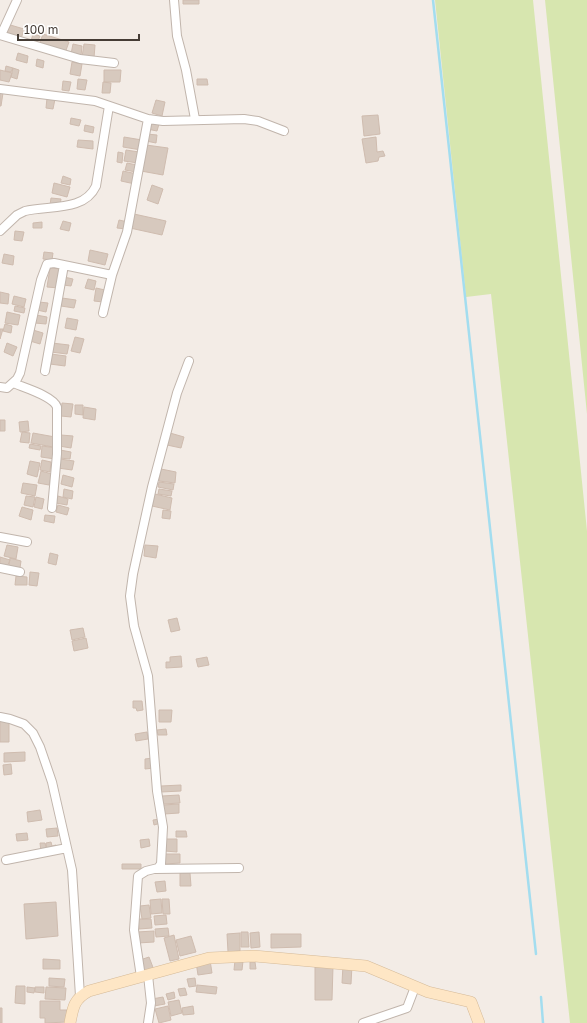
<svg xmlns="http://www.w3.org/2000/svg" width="587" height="1023" viewBox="0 0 587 1023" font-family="'Golos Text',sans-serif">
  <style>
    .green { fill: #d7e6af }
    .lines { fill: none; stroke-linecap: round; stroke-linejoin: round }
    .stream { stroke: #a3ddef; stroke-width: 2.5 }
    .building { fill: #d7c9be; stroke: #cfbcaf }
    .street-casing { stroke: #c1b5ac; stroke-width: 10 }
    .secondary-casing { stroke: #d5ba98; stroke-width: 12 }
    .street { stroke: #fff; stroke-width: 8 }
    .secondary { stroke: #fee6c5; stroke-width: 11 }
  </style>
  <rect width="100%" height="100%" fill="#f3ece6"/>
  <!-- green -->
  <path class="green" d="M435 0H533L587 531V1023H570L491 294 466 297Z
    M545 0H587V414Z"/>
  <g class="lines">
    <!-- stream -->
    <path class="stream" d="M433 0 536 954
      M541 997 543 1023"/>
  </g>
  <!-- building -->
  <path class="building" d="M183 0H199V4H183Z
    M7 24 24 29 21 39 4 34Z
    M33 34 40 36 37 43 31 41Z
    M43 34 69 42 65 53 39 45Z
    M73 44 82 46 81 56 71 54Z
    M84 44 95 45 94 58 82 57Z
    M18 53 28 56 27 63 16 60Z
    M37 59 44 61 43 68 36 66Z
    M72 62 82 64 80 76 70 74Z
    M6 66 13 68 11 72 5 71Z
    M13 68 19 70 17 79 11 77Z
    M0 70 12 73 9 82 0 80Z
    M104 70H121L120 82H104Z
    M78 79 87 80 85 90 77 89Z
    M197 79H207L208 85H197Z
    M63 81 71 82 69 91 62 90Z
    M103 82 111 83 110 93H102Z
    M0 93H3L1 106H0Z
    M47 98 55 99 53 109 46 108Z
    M156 100 165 102 162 116 152 113Z
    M378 115 380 134 364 136 362 116Z
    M71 118 81 120 79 126 70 124Z
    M149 122 159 124 157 131 147 129Z
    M85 125 94 127 93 133 84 131Z
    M147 134 157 135 156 143 146 141Z
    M124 137 142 140 141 150 123 147Z
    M376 137 377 152 383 151 385 156 379 157 378 161 366 163 362 139Z
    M78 140 93 141V149L77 147Z
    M146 145 168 148 163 175 141 171Z
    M126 150 139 152 138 163 124 161Z
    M118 152 123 153 122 163 117 162Z
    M127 163 137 165 136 172 125 170Z
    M123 171 137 174 135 184 121 181Z
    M63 176 71 179 70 185 61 183Z
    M54 183 70 187 67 197 52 193Z
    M152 185 163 189 158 204 147 200Z
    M51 198 61 199 60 205H50Z
    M134 214 166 221 162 235 130 228Z
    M119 220 128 222 126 229 117 228Z
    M63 221 71 223 69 231 60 229Z
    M42 222V228H33V223Z
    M15 231 24 232 22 241 14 240Z
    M90 250 108 254 105 265 88 261Z
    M44 252 53 253 52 260 43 259Z
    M4 254 14 256 13 265 2 263Z
    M50 268 62 269 59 288 47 287Z
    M64 277 73 279 71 286 63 285Z
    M88 279 96 281 94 290 85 288Z
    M96 288 105 290 103 302 94 301Z
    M0 292 9 294 8 304 0 303Z
    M14 296 26 299 24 307 12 304Z
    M62 298 76 300 74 308 61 306Z
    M39 302 48 303 46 312 37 310Z
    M15 306 25 308 24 313 14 311Z
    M7 312 20 315 18 325 5 323Z
    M36 315 47 317 46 324 35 323Z
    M67 318 78 320 76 330 65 328Z
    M5 324 12 326 11 333 3 331Z
    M0 329H3L0 339Z
    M33 330 43 333 40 344 30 341Z
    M75 337 84 339 80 353 71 351Z
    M7 343 17 347 13 356 4 352Z
    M52 343 69 345 67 354 51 352Z
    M51 354 66 356 65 366 50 364Z
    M62 403 73 404 71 417 61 416Z
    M75 405H83V415L75 414Z
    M84 407 96 409 95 420 83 418Z
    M0 420H5V431H0Z
    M28 421 29 431 20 432 19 422Z
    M22 432 30 433 29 443 20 442Z
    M33 433 55 437 53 447 31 443Z
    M170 433 184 437 181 448 167 445Z
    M61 435 73 436 71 448 59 446Z
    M30 444 41 446 40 450 29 448Z
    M42 446 57 448 55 459 41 457Z
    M60 450 71 452 70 459 59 458Z
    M60 459 74 461 72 470 58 468Z
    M42 460 51 462 50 472 40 470Z
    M30 461 40 463 37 477 27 474Z
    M161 469 176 472 175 483 159 481Z
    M41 471 52 474 49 485 38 483Z
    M63 475 74 478 72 487 61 484Z
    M159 482 174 484 173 490 158 487Z
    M23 483 37 485 35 496 21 493Z
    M64 489 73 491 72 499 63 497Z
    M159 489 172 491 171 496 158 494Z
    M155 494 172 498 170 510 152 506Z
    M26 496 35 497 33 507 24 505Z
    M58 496 68 499 67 505 56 503Z
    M36 497 44 499 42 509 34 507Z
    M58 505 69 508 67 515 56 512Z
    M22 507 33 510 31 520 19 516Z
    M163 510 171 511 170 519 162 518Z
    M45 515 55 516 54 523 44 521Z
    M7 545 18 547 16 559 4 556Z
    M145 545 158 546 156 558 144 556Z
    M50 553 58 555 56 565 48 563Z
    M0 557 10 560 7 567 0 565Z
    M10 558 21 561 20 568 9 566Z
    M30 572 39 573 37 586 29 585Z
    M16 576 27 577V585H15Z
    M177 618 180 630 171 632 168 620Z
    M83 628 85 637 72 640 70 630Z
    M86 638 88 648 74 651 72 641Z
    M181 656 182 667 166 668V662H170V657Z
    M207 657 209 665 198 667 196 659Z
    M133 701H142L143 710 137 711 136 708H133Z
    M159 710H172L171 722H159Z
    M0 720H9V742H0Z
    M166 729 167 735H158L157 730Z
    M147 732 148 739 136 741 135 734Z
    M25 752V761L4 762V753Z
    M153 758 154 768 145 769V759Z
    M11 764 12 774 4 775 3 765Z
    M181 785V791L161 792V786Z
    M179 795 180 803 163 804 162 796Z
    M179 804V813L164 814 163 805Z
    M40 810 42 820 28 822 27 812Z
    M160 819 161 823 154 825 153 820Z
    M57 828 58 836 47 837 46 829Z
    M176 831H186L187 837H176Z
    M27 833 28 840 17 841 16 834Z
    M149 839 150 846 141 848 140 840Z
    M165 839H177V852L165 851Z
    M51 842 52 846 56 845 57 849 47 851 46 843Z
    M40 843H45L47 851 41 852Z
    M165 854H180V863L165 864Z
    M122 864H141V869H122Z
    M180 873H190L191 886H180Z
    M165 881 166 891 157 892 155 882Z
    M161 899 162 913 151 914 150 900Z
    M162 899H169L170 914H163Z
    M56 902 58 936 26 939 24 904Z
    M149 905 151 918 142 919 140 906Z
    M166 915 167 924 155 925 154 916Z
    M138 919H151L152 928 139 929Z
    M168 928 169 936 156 937 155 929Z
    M154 931V942L138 943 137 932Z
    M241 932H248L249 947H241Z
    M259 932 260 947 251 948 250 933Z
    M240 933V951L228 952 227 934Z
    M271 934H301V947L271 948Z
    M174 935 179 959 170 961 164 938Z
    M191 936 196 952 180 956 176 940Z
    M149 957 154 970 145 974 140 960Z
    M43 959 60 960V969H43Z
    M210 960 212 973 198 975 196 962Z
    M235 960 243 961 242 970H234Z
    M250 962H255L256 969H250Z
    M343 965H352L351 984 342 983Z
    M315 966H333L332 1000H315Z
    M49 978 65 979 64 987 49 986Z
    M195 978 196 986 189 987 187 979Z
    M197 985 217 987 216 994 196 992Z
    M16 986H25V1004L15 1003Z
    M27 987 35 988 34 993 27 992Z
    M35 987H44V993L35 992Z
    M46 987 66 988 65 1000 45 999Z
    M185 988 187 995 180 996 178 989Z
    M174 992 175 998 168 1000 166 994Z
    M163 997 165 1004 154 1006 152 999Z
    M179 1000 182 1013 171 1016 168 1002Z
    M40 1001H60V1010H67V1022L45 1023V1018H40Z
    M168 1006 171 1020 159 1023 155 1009Z
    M193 1006 194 1014 183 1015 182 1008Z
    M0 1008H2V1023H0Z"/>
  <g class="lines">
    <!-- street casing -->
    <g class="street-casing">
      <path id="street" d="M174 0 177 36 186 70 195 119
        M0 35 80 59 114 63
        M1 35 17 0
        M0 89 95 101 148 119 163 121 244 119 258 121 284 131
        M0 231 17 215 25 211C49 205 84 212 96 186L109 106
        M103 313 112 275 127 232 148 119
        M45 371 64 265
        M13 383C25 388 53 396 57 407V454L52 508
        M0 387 7 388 17 379 20 373 41 280 47 264 54 263 112 275
        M0 537 27 542
        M0 568 20 572
        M0 717 10 719 24 724 33 733 40 747 52 782 72 870 80 996
        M6 860 67 848
        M155 869 239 868
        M141 977 134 930 138 876 146 871 158 868 161 864 163 827 157 791 148 676 134 626 130 596 133 574 152 487 177 393 189 361
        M148 1023 151 1003 148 975
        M363 1023 407 1008 415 987"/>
    </g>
    <!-- secondary casing -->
    <g class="secondary-casing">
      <path id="secondary" d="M70 1023C73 1007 74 999 89 991L209 958 254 956 366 966 428 992 471 1002 479 1023"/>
    </g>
    <!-- street -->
    <use href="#street" class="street"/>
    <!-- secondary -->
    <use href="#secondary" class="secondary"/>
  </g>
  <!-- scale -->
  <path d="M18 34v6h121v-6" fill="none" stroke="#453c35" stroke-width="2"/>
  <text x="24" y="34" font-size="12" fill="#453c35" stroke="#ffffff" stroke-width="3" paint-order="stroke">100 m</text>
</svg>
